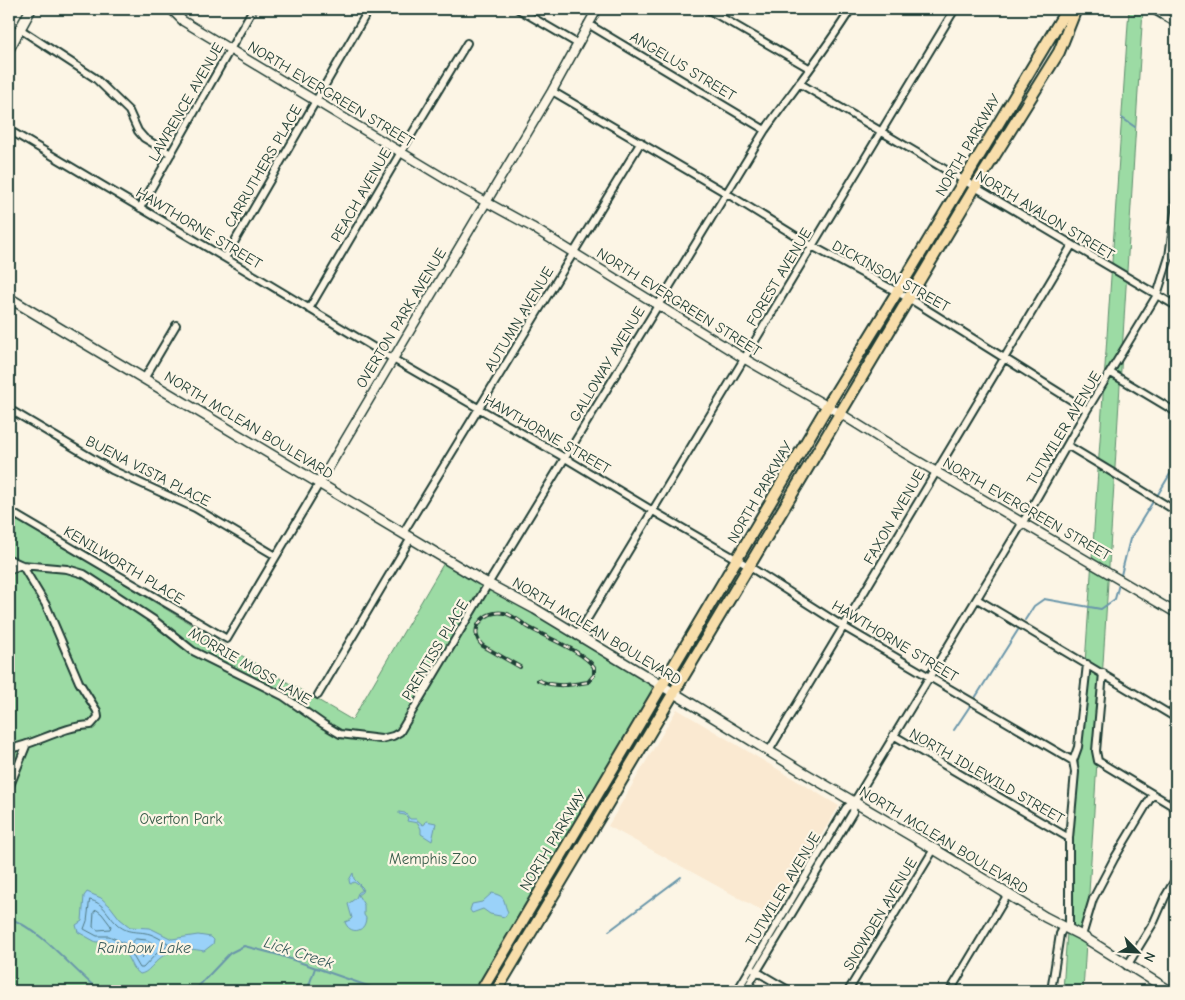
<svg xmlns="http://www.w3.org/2000/svg" width="1185" height="1000" viewBox="0 0 1185 1000" font-family="'Comic Neue',sans-serif">
  <style>
    .built { fill: #fae9d1 }
    .green { fill: #9cdba4; stroke: #5e8c6c }
    .water { fill: #9ad2f9; stroke: #6996aa }
    .lines { fill: none; stroke-linecap: round; stroke-linejoin: round }
    .shore { stroke: #507983; stroke-width: 1 }
    .stream { stroke: #6996aa; stroke-width: 2 }
    .minor-casing { stroke: #1f3d34; stroke-width: 10 }
    .tertiary-casing { stroke: #1f3d34; stroke-width: 11 }
    .secondary-casing { stroke: #1f3d34; stroke-width: 12 }
    .primary-casing { stroke: #1f3d34; stroke-width: 14 }
    .minor { stroke: #fcf5e5; stroke-width: 6 }
    .tertiary { stroke: #fcf5e5; stroke-width: 8 }
    .secondary { stroke: #fcf5e5; stroke-width: 9 }
    .primary { stroke: #f8deab; stroke-width: 10 }
    .rail-casing { stroke: #1f3d34; stroke-width: 4 }
    .rail { stroke: #fcf5e5; stroke-width: 2; stroke-dasharray: 5.5; stroke-linecap: butt }
    .labels { text-anchor: middle; stroke-width: 4.5; stroke-linejoin: round; paint-order: stroke }
    .street-label { font-size: 15px; fill: #1f3d34; stroke: #fcf5e5 }
    .park-label { font-size: 15px; fill: #385d4a; stroke: #fcf5e5 }
    .water-label { font-size: 16px; font-style: italic; fill: #385b5b; stroke: #fcf5e5 }
  </style>
  <rect width="100%" height="100%" fill="#fcf5e5"/>
  <filter id="ink" filterUnits="userSpaceOnUse"><feTurbulence type="fractalNoise" baseFrequency=".02" numOctaves="2"/><feDisplacementMap in="SourceGraphic" scale="10" xChannelSelector="R" yChannelSelector="G"/><feConvolveMatrix kernelMatrix="1 2 1 2 8 2 1 2 1" color-interpolation-filters="sRGB"/></filter>
  <g filter="url(#ink)">
    <!-- built -->
    <path class="built" d="M677 709 839 806 772 916 608 826Z"/>
    <!-- green -->
    <path class="green" d="M1129 9H1143L1083 991H1063Z
      M9 514 212 637 227 647 352 720 445 561 644 680 650 685 653 690 474 991H9Z
      M660 695 662 699 645 733 491 991H487L492 979Z"/>
    <!-- water -->
    <path class="water" d="M399 812 405 813 410 819H416L423 825 425 824 426 821 436 823 432 841 421 834V829L418 823 407 821 408 818 405 815 399 814Z
      M353 873 354 879 363 888 362 892 358 895 364 905V915L366 918C365 934 349 934 345 922L350 920 352 918 348 904 356 898 358 893 362 890 360 886 354 882 350 884 349 880Z
      M87 892 101 898 110 906 120 919 130 927 150 928 172 939 198 935 211 937 214 940 213 944 204 951C183 947 168 948 153 965 149 969 146 973 140 974L133 968 123 948 108 941 96 942 78 932 76 925 82 921 84 896Z
      M492 893C508 897 502 901 508 912L505 917 490 914 483 909 472 913 470 910 472 904 482 902Z"/>
    <g class="lines">
      <!-- shore -->
      <path class="shore" d="M90 900C104 903 107 914 116 923 128 935 136 930 150 934 156 936 162 940 168 943V946L156 954 143 968H140L126 944 109 936H97L84 929 87 921Z
        M97 910 102 914 111 926 110 929 98 930 93 927 94 912Z
        M136 939 147 940 154 944 155 946 141 958 133 942Z"/>
      <!-- stream -->
      <path class="stream" d="M1122 118 1135 127
        M1157 496 1176 464
        M1121 575 1130 539 1154 500
        M1025 620 1034 606 1044 599 1101 609 1115 599 1119 584
        M975 698 1018 630
        M954 730 970 706
        M9 918C46 933 69 967 100 991
        M609 931 681 877
        M194 991 230 953 244 946 279 955 382 991
        M307 991 315 968
        M539 991 543 988"/>
      <!-- minor casing -->
      <g class="minor-casing">
        <path id="minor" d="M518 9 578 44
          M707 9 809 68
          M1152 9 1176 23
          M588 24 765 130
          M20 29 95 78 129 111 138 131 144 138 171 154
          M799 83 1176 306
          M552 91 726 193 812 246 910 299 1087 410
          M9 130 225 258 393 359 565 458 653 511 750 567 844 627 1073 761
          M140 208 253 9
          M225 258 369 9
          M309 309 401 152 467 43
          M1111 373 1176 412
          M144 379 176 325
          M9 409 112 470 195 508 276 556
          M1067 445 1176 511
          M9 511 227 639 319 484
          M403 533 641 142
          M9 559 22 565 67 569 84 574 154 620 193 651 283 696 323 724 340 734 381 739 393 736 400 732 488 584 765 130C794 89 825 51 851 9
          M9 570 22 565
          M977 599 1176 718
          M577 636 955 9
          M1103 673 1096 751 1098 761 1176 808
          M318 695 411 538
          M893 735 1069 838
          M9 749C37 744 62 726 91 725L98 717 97 711 79 682 46 605 22 565
          M769 751 1072 245
          M9 788 26 746
          M1069 930V838L1075 772 1073 761 1078 747 1087 664
          M1082 936 1093 899 1114 859 1153 794
          M1127 966 1154 922 1165 897 1176 878
          M754 970 790 991
          M737 991 846 808 854 802 1023 522 1087 410 1157 295 1169 257 1175 212 1176 181
          M745 991 853 812 854 802
          M848 991 934 849
          M950 991 1008 894
          M1051 991 1060 934 1064 927"/>
      </g>
      <!-- tertiary casing -->
      <g class="tertiary-casing">
        <path id="tertiary" d="M171 9 183 21 457 186 532 227 745 359 841 414 894 447 1176 613
          M319 484 552 91 597 9"/>
      </g>
      <!-- secondary casing -->
      <g class="secondary-casing">
        <path id="secondary" d="M9 49 31 9
          M9 298 481 580 535 609 674 693 803 772 934 849 1045 917 1082 936 1170 991"/>
      </g>
      <!-- primary casing -->
      <g class="primary-casing">
        <path id="primary" d="M481 991 831 400 913 266 1067 9
          M496 991 975 187 1059 52 1076 9"/>
      </g>
      <!-- minor -->
      <use href="#minor" class="minor"/>
      <!-- tertiary -->
      <use href="#tertiary" class="tertiary"/>
      <!-- secondary -->
      <use href="#secondary" class="secondary"/>
      <!-- primary -->
      <use href="#primary" class="primary"/>
      <!-- rail casing -->
      <g class="rail-casing">
        <path id="rail" d="M520 667 483 646C466 630 485 609 504 613 513 615 520 622 528 627 545 637 583 651 594 667V675L588 682C571 685 554 688 538 680"/>
      </g>
      <!-- rail -->
      <use href="#rail" class="rail"/>
    </g>
  </g>
  <g class="labels">
    <!-- street labels -->
    <g class="street-label">
      <text transform="translate(683 66) rotate(31)" y="5">ANGELUS STREET</text>
      <text transform="translate(331 94) rotate(31)" y="5">NORTH EVERGREEN STREET</text>
      <text transform="translate(186 102) rotate(-60)" y="5">LAWRENCE AVENUE</text>
      <text transform="translate(968 145) rotate(-60)" y="5">NORTH PARKWAY</text>
      <text transform="translate(263 166) rotate(-60)" y="5">CARRUTHERS PLACE</text>
      <text transform="translate(361 195) rotate(-60)" y="5">PEACH AVENUE</text>
      <text transform="translate(1045 215) rotate(31)" y="5">NORTH AVALON STREET</text>
      <text transform="translate(199 228) rotate(31)" y="5">HAWTHORNE STREET</text>
      <text transform="translate(891 276) rotate(29)" y="5">DICKINSON STREET</text>
      <text transform="translate(779 277) rotate(-59)" y="5">FOREST AVENUE</text>
      <text transform="translate(679 302) rotate(32)" y="5">NORTH EVERGREEN STREET</text>
      <text transform="translate(401 318) rotate(-59)" y="5">OVERTON PARK AVENUE</text>
      <text transform="translate(519 319) rotate(-59)" y="5">AUTUMN AVENUE</text>
      <text transform="translate(607 364) rotate(-59)" y="5">GALLOWAY AVENUE</text>
      <text transform="translate(249 425) rotate(31)" y="5">NORTH MCLEAN BOULEVARD</text>
      <text transform="translate(1064 428) rotate(-59)" y="5">TUTWILER AVENUE</text>
      <text transform="translate(547 434) rotate(30)" y="5">HAWTHORNE STREET</text>
      <text transform="translate(148 471) rotate(27)" y="5">BUENA VISTA PLACE</text>
      <text transform="translate(760 492) rotate(-60)" y="5">NORTH PARKWAY</text>
      <text transform="translate(1027 509) rotate(30)" y="5">NORTH EVERGREEN STREET</text>
      <text transform="translate(894 517) rotate(-60)" y="5">FAXON AVENUE</text>
      <text transform="translate(124 565) rotate(31)" y="5">KENILWORTH PLACE</text>
      <text transform="translate(597 631) rotate(31)" y="5">NORTH MCLEAN BOULEVARD</text>
      <text transform="translate(895 641) rotate(31)" y="5">HAWTHORNE STREET</text>
      <text transform="translate(435 650) rotate(-59)" y="5">PRENTISS PLACE</text>
      <text transform="translate(250 666) rotate(30)" y="5">MORRIE MOSS LANE</text>
      <text transform="translate(987 776) rotate(30)" y="5">NORTH IDLEWILD STREET</text>
      <text transform="translate(553 840) rotate(-59)" y="5">NORTH PARKWAY</text>
      <text transform="translate(944 840) rotate(31)" y="5">NORTH MCLEAN BOULEVARD</text>
      <text transform="translate(783 889) rotate(-59)" y="5">TUTWILER AVENUE</text>
      <text transform="translate(880 914) rotate(-59)" y="5">SNOWDEN AVENUE</text>
    </g>
    <!-- park labels -->
    <g class="park-label">
      <text x="181" y="824">Overton Park</text>
      <text x="433" y="864">Memphis Zoo</text>
    </g>
    <!-- water labels -->
    <g class="water-label">
      <text x="144" y="953">Rainbow Lake</text>
      <text transform="translate(299 952) rotate(18)" y="6">Lick Creek</text>
    </g>
  </g>
  <!-- margin -->
  <rect width="1185" height="1000" fill="none" stroke="#fcf5e5" stroke-width="30"/>
  <rect x="15" y="15" width="1155" height="970" fill="none" stroke="#1f3d34" stroke-width="2" filter="url(#ink)"/>
  <!-- north arrow -->
  <g transform="translate(1138 952) rotate(114)" stroke="#fcf5e5" stroke-width="4" paint-order="stroke">
  <path d="M0-4L9 19L0 12L-9 19Z" fill="#1f3d34"/>
  <text y="-8" font-size="14" font-weight="bold" text-anchor="middle" fill="#1f3d34">N</text>
  </g>
</svg>
